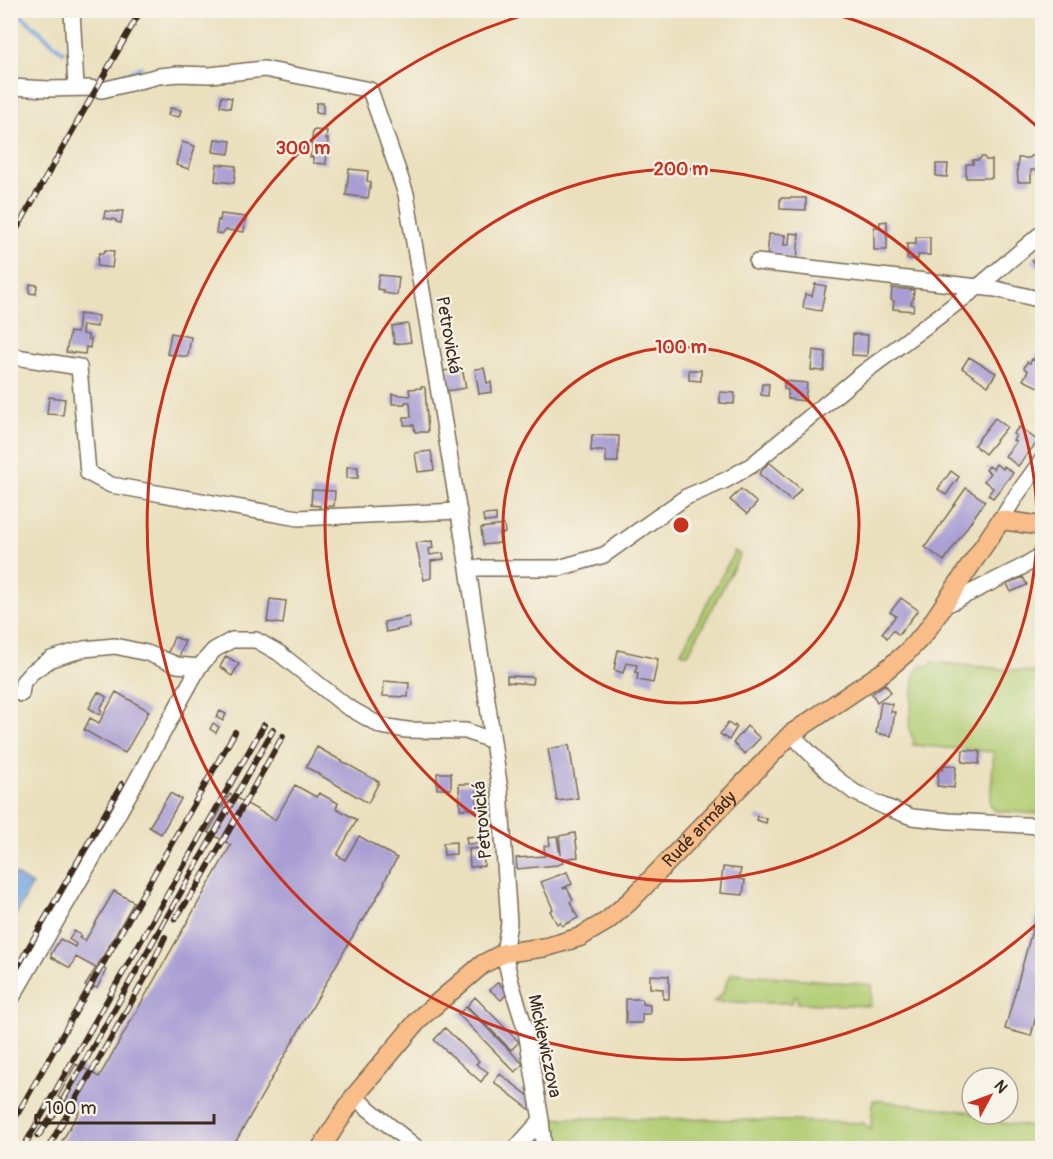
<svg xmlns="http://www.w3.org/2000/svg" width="1053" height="1159" viewBox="0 0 1053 1159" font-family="Pangolin,sans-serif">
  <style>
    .green { fill: #b1cc72; stroke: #767b48; stroke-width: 1.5 }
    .water { fill: #73a4de; stroke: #57677e; stroke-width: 1.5 }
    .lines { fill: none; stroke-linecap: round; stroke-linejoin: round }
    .stream { stroke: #73a4de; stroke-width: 4 }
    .building { fill: #a99ed3 }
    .minor-casing { stroke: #786a56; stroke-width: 18 }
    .major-casing { stroke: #786a56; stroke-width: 21 }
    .minor { stroke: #fff; stroke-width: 15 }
    .major { stroke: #f8bd88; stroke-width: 18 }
    .rail-casing { stroke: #3b2a1e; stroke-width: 6 }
    .rail { stroke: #f7f3e8; stroke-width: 4; stroke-dasharray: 11; stroke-linecap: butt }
    .ring { fill: none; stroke: #c8321e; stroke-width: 3 }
    .labels { text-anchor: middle; stroke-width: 4.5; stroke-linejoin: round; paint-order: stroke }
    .street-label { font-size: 18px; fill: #3b2a1e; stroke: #f7f3e8 }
    .centre { fill: #c8321e; stroke: #f7f3e8; stroke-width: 3 }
    .ring-label { font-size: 18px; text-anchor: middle; font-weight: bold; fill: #c8321e; stroke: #f7f3e8; stroke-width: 4.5; stroke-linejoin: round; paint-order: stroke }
  </style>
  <rect width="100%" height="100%" fill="#f7f3e8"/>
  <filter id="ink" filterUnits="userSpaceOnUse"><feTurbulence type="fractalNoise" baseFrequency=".0167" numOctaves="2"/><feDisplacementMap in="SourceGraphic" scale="12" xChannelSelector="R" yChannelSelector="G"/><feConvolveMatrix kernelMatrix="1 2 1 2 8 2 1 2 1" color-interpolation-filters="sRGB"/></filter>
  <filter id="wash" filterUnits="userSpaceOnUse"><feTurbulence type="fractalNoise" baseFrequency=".008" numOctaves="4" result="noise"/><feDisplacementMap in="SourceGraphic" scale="24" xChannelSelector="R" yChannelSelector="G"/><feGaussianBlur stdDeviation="1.35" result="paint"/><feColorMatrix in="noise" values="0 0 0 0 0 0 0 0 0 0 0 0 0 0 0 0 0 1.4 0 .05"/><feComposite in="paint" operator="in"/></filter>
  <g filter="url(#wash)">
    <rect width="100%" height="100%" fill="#eae0be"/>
    <!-- green -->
    <path class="green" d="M735 551 740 555 688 654 681 652Z
      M932 662 1042 673V814L995 811 990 804 994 752 913 745 914 741 909 729 915 673 921 666H929Z
      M733 973 872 985 870 1006 797 1003 798 997 795 996 792 1003 713 1002C715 1000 720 997 721 995 727 988 725 979 733 973Z
      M873 1100 972 1112V1114L999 1116 1000 1123 1042 1127V1148H551L549 1124 554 1118 703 1119 863 1123 871 1130Z"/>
    <!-- water -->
    <path class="water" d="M11 872 32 885 11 924Z"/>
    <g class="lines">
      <!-- stream -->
      <path class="stream" d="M15 10 63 52
        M112 81 141 67"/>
    </g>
    <g id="blocks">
      <!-- building -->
      <path class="building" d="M222 96 232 98 230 108 220 106Z
        M316 103H323V114L316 113Z
        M170 108 181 110 179 117 168 115Z
        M313 130 327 131 326 139H328L326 164 313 163V157H310Z
        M215 139 231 141 229 154 213 152Z
        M182 142 195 146 189 169 176 165Z
        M1031 156 1038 157V170H1031V182H1018L1017 166H1018V158H1030Z
        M981 157H984L986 160H992V178H966V164H973V160H979Z
        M217 164 236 166 234 183 215 181Z
        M936 164H948L947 177 936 176Z
        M349 169 368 171 367 181 371 182 368 198 346 195Z
        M780 198H806V210L780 209Z
        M105 211 118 212V211H123L121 223 116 222V220L104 218Z
        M221 214 246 217 244 232 226 230 222 234 216 233 218 220 220 221Z
        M887 221V250H874V227H880V222Z
        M790 233 799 234 797 261 767 259 769 234 785 235 784 245H789Z
        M916 237H930V255H918V259H907V244H916Z
        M105 250 114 251 112 268 97 266 99 253H104Z
        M1042 251V271L1032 261Z
        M379 275 399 277 397 295 383 293 384 290 377 289Z
        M30 284 37 285 36 294 29 293Z
        M815 284 826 286 821 311 803 308 805 294 812 296Z
        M892 288 914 290 913 300H912L911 304 914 305 913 311 893 309 894 301 891 300Z
        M79 314 98 316 97 327 83 325 82 334 88 335V339H91L90 348 86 347 85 354 66 352 70 332 77 333Z
        M408 324 411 342 394 344 392 326Z
        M171 333 191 337 188 357 167 354Z
        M853 334 868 335 867 356 852 355Z
        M813 350 826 352 824 371 811 370Z
        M1036 354 1042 357V374L1041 376 1042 377V389L1023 380 1028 371 1024 368 1027 362 1030 363 1032 359 1034 360Z
        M969 357 996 373 988 386 962 368Z
        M462 368 466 388 446 391 443 371Z
        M484 368 487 383 491 382 492 392 479 394 475 369Z
        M689 370H701V381L689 380Z
        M784 381 807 383 805 401 788 399V390L784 389Z
        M762 384H769L768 396 761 395Z
        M421 387H424L425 388 428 432H415L414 425H404V417H411L410 402H405V404H392V394L410 396 409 389 421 388Z
        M720 392 735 393 734 404 720 403Z
        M49 397 65 399 63 415 47 414Z
        M995 418 1007 427 985 454 974 445Z
        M1019 427 1038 441 1018 466 1005 456 1016 442 1013 440 1016 436 1013 434Z
        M592 435 619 436 618 462H606V451H591Z
        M431 451 434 470 418 472 415 453Z
        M769 462 801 489 791 501 759 474Z
        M996 464 1003 469 1004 466 1013 473 993 498 988 495 993 488 984 481 990 473 986 470 989 466 993 469Z
        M347 467H358V478H347Z
        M951 471 959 477 946 495 938 489Z
        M966 488 985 501 944 561 925 547Z
        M741 489 757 503 747 514 730 500Z
        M312 490 335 491 334 506H326V510L319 509 320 506 311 505Z
        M496 514V521L484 522 483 515Z
        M504 525 505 533 499 534 500 543 483 545 481 528Z
        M427 541V542L432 541 433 548 429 549 430 555 443 553 444 559 431 561V578L424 580 416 543Z
        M1023 577 1027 585 1011 592 1007 584Z
        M901 598 918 610 899 635 893 630 887 638 882 633 896 616 890 612Z
        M270 599 286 601 283 624 267 622Z
        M409 617 410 627 386 632 384 622Z
        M174 637 185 641 179 657 168 653Z
        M618 650 658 659 653 683 637 680 638 673 635 672 637 665 626 663 623 673 614 670Z
        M226 656 239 664 232 676 226 672 227 671 220 667Z
        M507 676 533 677 532 684 507 682Z
        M384 681 409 683 408 697 383 696Z
        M885 684 891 692 877 702 872 694Z
        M98 692 107 697 100 709 102 711 100 715 89 708Z
        M116 692 149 711 125 753 84 730 90 718 99 723Z
        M881 702 892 704 891 712H895L891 736 876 733Z
        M220 711 226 714 223 721 216 717Z
        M213 723 219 727 216 733 210 729Z
        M728 723 734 727 735 725 737 727 729 740 720 734Z
        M747 726 760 738 745 754 733 743Z
        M569 745 578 798 557 801 548 749Z
        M317 747 379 782 368 803 306 767Z
        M963 750 980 751 979 764 962 762Z
        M944 765 956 766 954 788 937 786 939 769 943 770Z
        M437 773H451V789H437Z
        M459 784H477V809H460Z
        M295 785 316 797 319 793 338 803 336 808 357 820 337 855 345 860 359 836 397 858 384 882 385 883 363 921 362 920 232 1148H58L80 1110 58 1097 76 1064 99 1077 231 845 208 832 230 794 275 820Z
        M170 793 181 799 161 834 149 827Z
        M757 816 767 819 766 823 756 820Z
        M575 833 578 857 562 859 563 863 557 865 517 869 516 858 545 856 544 846 550 845 549 837 557 836 560 854H561L559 836Z
        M482 836 483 843 467 844 466 837Z
        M456 842V854L444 855 443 843Z
        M483 848 484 866 470 867 469 849Z
        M723 867 741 869 739 879 745 880 743 895 720 893Z
        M567 872 572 884 563 888 564 889 567 888 573 900 570 902 578 918 562 926 560 922 557 924 550 911 553 909 541 882Z
        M114 891 134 902 98 965 106 970 97 988 94 987 92 990 85 986 96 968 76 957 70 968 51 957V954L60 939 75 947 76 944 69 939 74 931 81 935 79 938 85 941Z
        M1042 894V992L1031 1036 1005 1029Z
        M650 975 669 976V999H663V989L650 988Z
        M498 982 508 993 501 1000 490 990Z
        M475 997 519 1042 511 1050 467 1006Z
        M626 999H642V1004L650 1005V1014H642V1023H626Z
        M466 1007 523 1064 515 1072 458 1014Z
        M445 1028 479 1061 476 1064 488 1072 481 1082 434 1040Z
        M500 1074 534 1100 536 1107 532 1111 494 1082Z"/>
    </g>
  </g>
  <g filter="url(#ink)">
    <use href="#blocks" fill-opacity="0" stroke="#786a56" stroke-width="1.5"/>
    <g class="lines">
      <!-- minor casing -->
      <g class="minor-casing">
        <path id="minor" d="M72 10 76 87
          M10 87 49 89 88 88 102 90 159 76 178 74 210 75 264 69 370 90 406 194 468 568 500 790 509 923 504 953 511 983 526 1031 541 1120 544 1148
          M757 262 978 287 996 289 1042 300
          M10 356 79 367 88 473 111 485 298 518 459 511
          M1001 520 1018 493 1042 460
          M468 568H559L604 555 686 497 726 480 752 465 859 376 978 287 1042 233
          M944 606 1020 568 1042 555
          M21 694 23 682 32 672 51 659 84 649 115 646 147 653 177 665 199 667
          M791 734 832 775 854 792 883 806 912 817 949 821 1042 826
          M10 1001 118 814 199 667 214 650 232 640H256L279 653 346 706 381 726 407 730 466 731 493 741
          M354 1097 417 1148
          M516 1148 541 1120"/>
      </g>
      <!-- major casing -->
      <g class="major-casing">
        <g id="major">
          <path id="s1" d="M321 1148 354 1097 421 1017 483 964 504 953 547 947 580 937 607 921 630 901 791 734 886 670 906 653 925 633 1001 520 1042 526"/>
        </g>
      </g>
      <!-- minor -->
      <use href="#minor" class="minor"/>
      <!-- major -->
      <use href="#major" class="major"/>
      <!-- rail casing -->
      <g class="rail-casing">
        <path id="rail" d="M10 241 141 10
          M175 919 196 888 283 736
          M10 980 122 784
          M10 1127 235 732
          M38 1136 59 1107 273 730
          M23 1148 264 725
          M48 1148 148 973 165 937"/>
      </g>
      <!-- rail -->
      <use href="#rail" class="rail"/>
    </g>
  </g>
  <!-- distance rings -->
  <g class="ring">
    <circle cx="681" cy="525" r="178"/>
    <circle cx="681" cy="525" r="356"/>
    <path d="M1042 919A534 534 0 1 1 534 12M828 12A534 534 0 0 1 1042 131"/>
  </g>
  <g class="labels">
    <!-- street labels -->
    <g class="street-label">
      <text transform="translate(449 335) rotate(80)" y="6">Petrovická</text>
      <text transform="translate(482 820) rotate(-95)" y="6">Petrovická</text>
      <text dy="6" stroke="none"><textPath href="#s1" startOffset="510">Rudé armády</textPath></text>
      <text transform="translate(545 1046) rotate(78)" y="6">Mickiewiczova</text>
    </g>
  </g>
  <circle cx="681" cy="525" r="9" class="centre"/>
  <g class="ring-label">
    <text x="303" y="154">300 m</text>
    <text x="681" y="175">200 m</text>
    <text x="681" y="353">100 m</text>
  </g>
  <!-- margin -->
  <rect width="1053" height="1159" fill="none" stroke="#f7f3e8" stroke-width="36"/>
  <!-- north arrow -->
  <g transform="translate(990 1096) rotate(49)"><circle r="28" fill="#f7f3e8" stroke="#aca397" stroke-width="1.5"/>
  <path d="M0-4.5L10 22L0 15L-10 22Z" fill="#c8321e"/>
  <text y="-9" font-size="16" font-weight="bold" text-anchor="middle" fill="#3b2a1e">N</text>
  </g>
  <!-- scale -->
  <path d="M36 1114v9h178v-9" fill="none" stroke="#3b2a1e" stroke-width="3"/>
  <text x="45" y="1114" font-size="18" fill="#3b2a1e" stroke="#f7f3e8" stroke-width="4.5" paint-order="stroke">100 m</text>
</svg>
